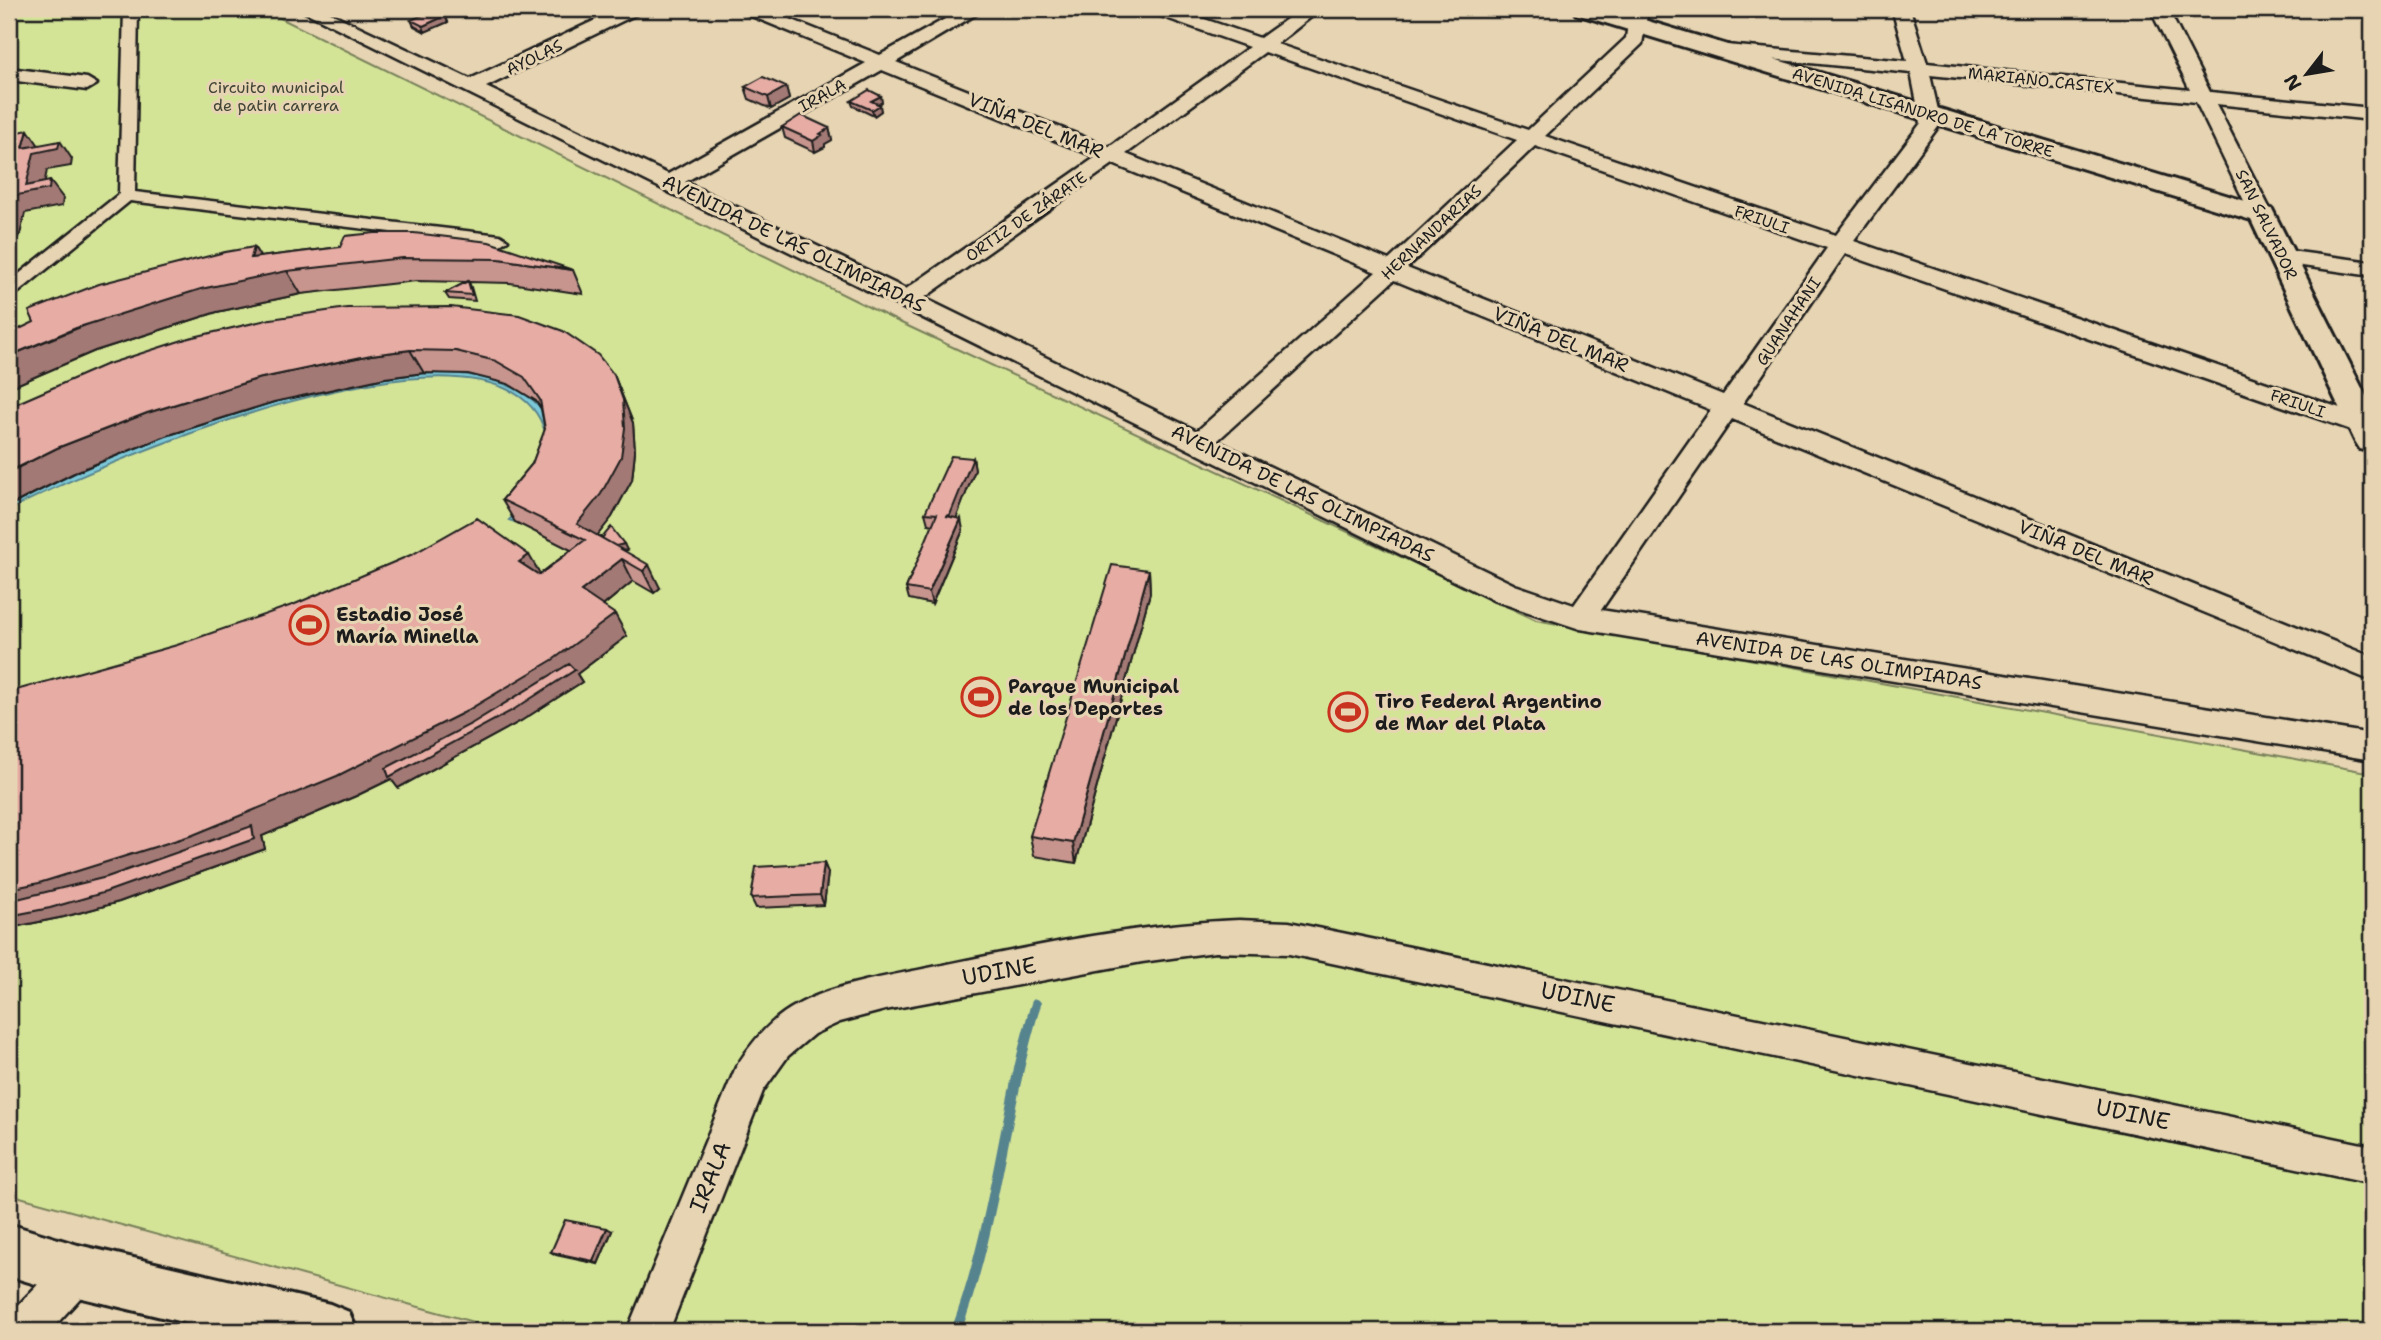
<svg xmlns="http://www.w3.org/2000/svg" width="2381" height="1340" viewBox="0 0 2381 1340" font-family="'Shantell Sans',sans-serif">
  <style>
    .green { fill: #d4e497; stroke: #78805a; stroke-width: 2 }
    .water { fill: #7cc9da; stroke: #56848e; stroke-width: 2 }
    .lines { fill: none; stroke-linecap: round; stroke-linejoin: round }
    .stream { stroke: #56848e; stroke-width: 10 }
    .pedestrian-casing { stroke: #1c1c1c; stroke-width: 5 }
    .minor-casing { stroke: #1c1c1c; stroke-width: 5 }
    .tertiary-casing { stroke: #1c1c1c; stroke-width: 6 }
    .pedestrian { fill: #e6d4b2; fill-rule: evenodd }
    .minor { fill: #e6d4b2; fill-rule: evenodd }
    .tertiary { fill: #e6d4b2; fill-rule: evenodd }
    .wall { fill: #c7958e; stroke: #1c1c1c; stroke-width: 2 }
    .shaded-wall { fill: #a27974; stroke: #1c1c1c; stroke-width: 2 }
    .building { fill: #e7ada5; stroke: #1c1c1c; stroke-width: 2 }
    .labels { text-anchor: middle; stroke-width: 6; stroke-linejoin: round; paint-order: stroke }
    .far-street-label { font-size: 16px; fill: #1c1c1c; stroke: #e6d4b2 }
    .far-park-label { font-size: 16px; fill: #414435; stroke: #e6d4b2 }
    .street-label { font-size: 19px; fill: #1c1c1c; stroke: #e6d4b2 }
    .poi-label { font-size: 19px; font-weight: bold; fill: #1c1c1c; stroke: #e6d4b2; text-anchor: start }
    .near-street-label { font-size: 23px; fill: #1c1c1c; stroke: #e6d4b2 }
  </style>
  <rect width="100%" height="100%" fill="#e6d4b2"/>
  <filter id="ink" filterUnits="userSpaceOnUse"><feTurbulence type="fractalNoise" baseFrequency=".0143" numOctaves="2"/><feDisplacementMap in="SourceGraphic" scale="14" xChannelSelector="R" yChannelSelector="G"/><feConvolveMatrix kernelMatrix="1 2 1 2 8 2 1 2 1" color-interpolation-filters="sRGB"/></filter>
  <g filter="url(#ink)">
    <!-- green -->
    <path class="green" d="M9 9H262L897 321 1536 620 2372 773V1331H506L9 1194Z"/>
    <!-- water -->
    <path class="water" d="M440 373C541 373 602 441 515 522L509 520C534 495 558 462 543 426 491 294 92 467 9 510V505C130 443 303 377 440 373Z"/>
    <g class="lines">
      <!-- stream -->
      <path class="stream" d="M956 1331C996 1225 1003 1112 1036 1004"/>
      <!-- pedestrian casing -->
      <g class="pedestrian-casing">
        <path id="pedestrian" d="M124 9H138L135 192 500 235 508 240 500 245 130 201 15 295 9 296V282L119 194Z"/>
      </g>
      <!-- minor casing -->
      <g class="minor-casing">
        <path id="minor" d="M299 9H322L470 79 619 9H642L639 13 486 87 668 174 866 63 744 13 741 9H765L880 55 963 9H985L896 62 1109 147 1249 47 1152 13 1149 9H1175L1260 38 1301 9H1321L1277 44 1528 130 1626 38 1630 9H1648L1642 44 1545 136 1836 235 1921 123 1911 73 1710 53 1703 51 1701 47 1703 43 1907 61 1892 9H1910L1927 63 2190 90 2150 9H2168L2210 92 2372 108V120L2216 104 2273 215 2262 222 2251 215 2196 102 1930 75 1941 123 1854 241 2372 419V433L2357 432 1845 254 1743 403 2372 657V681L1732 419 1601 610 2372 734V760L1580 629 1495 601ZM1265 52 1517 140 1389 260 1126 154ZM882 70 1096 157 906 289 685 182ZM1535 146 1827 248 1723 395 1407 268ZM1113 164 1376 272 1197 431 924 298ZM1394 280 1711 410 1574 605 1515 585 1217 441Z
          M9 68 87 78 97 84 87 90 9 80Z
          M2283 250 2372 262V276L2275 262 2272 257Z
          M1239 920 1289 922 2372 1146V1184L1289 954 1215 952 1142 962 885 1010 840 1022 814 1034 788 1056 763 1091 669 1331H627L736 1067C750 1045 767 1023 790 1009 831 984 881 978 928 968 1029 947 1135 924 1239 920Z
          M78 1251 92 1257 98 1271 92 1285 50 1331H9V1315L64 1257Z"/>
      </g>
      <!-- tertiary casing -->
      <g class="tertiary-casing">
        <path id="tertiary" d="M1573 9H1608L2272 209 2372 408V452L2360 449 2355 441 2251 220 1576 14Z
          M9 1224 78 1245 330 1304 349 1312 357 1331H220L78 1297 9 1276Z"/>
      </g>
      <!-- pedestrian -->
      <use href="#pedestrian" class="pedestrian"/>
      <!-- minor -->
      <use href="#minor" class="minor"/>
      <!-- tertiary -->
      <use href="#tertiary" class="tertiary"/>
    </g>
    <!-- wall -->
    <path class="wall" d="M445 16 448 22 425 32 414 26 411 20Z
      M745 87H786L789 99 771 109 749 99Z
      M851 101 882 102 878 104 881 111 874 116 853 106Z
      M782 127 829 128 832 140 825 144V147L815 152 785 138Z
      M345 236 573 270 583 294 510 283 469 282 471 287 475 301 449 299 445 293 467 282 416 281 301 294 217 312 95 351 9 388V334L254 247 260 257 340 247Z
      M271 319 614 375 633 423 635 451 632 480 612 517 597 535 627 550 624 551 660 588 654 593 633 581 603 606 627 636 577 674 582 682 521 721 398 788 391 779 356 796 262 836 265 849 119 902 64 917 9 928V692L540 574 571 550 515 522 502 500 532 464 545 429 541 409 536 401 508 384 468 374 424 373 385 378 274 402 166 436 78 471 9 506V408Z
      M973 458 975 470 956 518 963 530 932 604 909 599 906 588 933 525 928 524 925 513Z
      M1149 570 1150 593 1076 863 1034 856 1030 836Z
      M824 863 828 873 824 905 756 908 751 898Z
      M612 1231 598 1264 556 1255 551 1252Z"/>
    <!-- shaded-wall -->
    <path class="shaded-wall" d="M9 9H22L9 12Z
      M445 16 448 22 425 32 423 26Z
      M786 87 789 99 771 109 768 97Z
      M881 96 882 102 873 107 871 101Z
      M880 105 881 111 874 116 872 110Z
      M829 128 832 140 825 144V147L815 152 813 141 820 134Z
      M28 130 40 147 60 141 72 159 71 166 47 170 43 190 50 181 63 198 62 206 25 213 20 235 9 240V206L12 196 26 186 23 148Z
      M254 247 269 271H287L301 294 217 312 95 351 9 388V356L251 258Z
      M410 350 424 373 385 378 274 402 166 436 78 471 9 506V472L57 448 147 413 257 379 371 355Z
      M614 375 633 423 635 451 632 480 612 517 589 546 577 524Z
      M973 458 975 470 953 527 946 516Z
      M961 519 963 530 932 604 929 592Z
      M624 544 627 550 603 555 600 549Z
      M529 555 542 577 519 562Z
      M622 559 633 581 593 614 581 591Z
      M649 565 660 588 654 593 643 571Z
      M1149 570 1150 593 1076 863 1073 843Z
      M615 614 627 636 577 674 582 682 521 721 398 788 391 779 356 796 262 836 265 849 119 902 64 917 9 928V889Z
      M824 863 828 873 824 905 820 895Z
      M607 1228 612 1231 598 1264 593 1261Z"/>
    <!-- building -->
    <path class="building" d="M434 10 445 16 423 26 411 20Z
      M763 77 786 87 768 97 745 87Z
      M869 90 881 96 871 101 880 105 872 110 851 101Z
      M801 115 829 128 820 134 822 135 813 141 782 127Z
      M28 130 23 148 60 141 58 148 34 153 26 186 50 181 49 189 12 196 9 206V134Z
      M375 233H414L489 242 573 270 499 259 403 258 287 271 201 289 76 328 9 356V334L34 322 29 311 99 284 225 252 254 247 251 258 340 247 345 236Z
      M468 281 472 295 445 293Z
      M451 307 519 315 563 331 598 355 614 375 623 400 625 428 621 457 601 494 577 524 649 565 643 571 622 559 581 591 615 614 554 659 463 713 337 776 193 835 39 883 9 889V692L177 645 295 604 413 554 477 518 529 555 519 562 539 575 585 540 502 500 532 464 545 429 540 400 524 377 496 361 456 351 410 350 371 355 257 379 147 413 57 448 9 472V408L20 402 105 365 189 338 271 319 347 308Z
      M951 456 973 458 950 515 946 516 961 519 929 592 906 588 937 514 925 513Z
      M611 527 624 544 616 546 602 538Z
      M1112 565 1149 570 1073 843 1030 836Z
      M569 664 575 670 513 710 389 777 386 768 471 724Z
      M252 826 254 839 106 892 50 908 9 916V901L107 877Z
      M824 863 820 895 751 898 756 867Z
      M565 1220 607 1228 593 1261 551 1252Z"/>
  </g>
  <!-- icons -->
  <defs>
    <g id="stadium-ring" transform="scale(2.0125)"><circle r="9.5" fill="#e6d4b2" stroke="#c8321e" stroke-width="1.5"/><path d="M0-5a6.5 5 0 1 0 0 10a6.5 5 0 1 0 0-10ZM-3.5-1.8h7v3.6h-7Z" fill="#c8321e"/></g>
  </defs>
  <g fill-rule="evenodd">
    <use href="#stadium-ring" x="309" y="625"/>
    <use href="#stadium-ring" x="981" y="697"/>
    <use href="#stadium-ring" x="1348" y="712"/>
  </g>
  <g class="labels">
    <!-- far-street labels -->
    <g class="far-street-label">
      <text transform="translate(534 57) rotate(-26)" y="6">AYOLAS</text>
      <text transform="translate(2041 80) rotate(6)" y="6">MARIANO CASTEX</text>
      <text transform="translate(822 95) rotate(-29)" y="6">IRALA</text>
      <text transform="translate(1923 112) rotate(17)" y="6">AVENIDA LISANDRO DE LA TORRE</text>
      <text transform="translate(1026 216) rotate(-35)" y="6">ORTIZ DE ZÁRATE</text>
      <text transform="translate(1762 219) rotate(19)" y="6">FRIULI</text>
      <text transform="translate(2267 224) rotate(64)" y="6">SAN SALVADOR</text>
      <text transform="translate(1431 232) rotate(-43)" y="6">HERNANDARIAS</text>
      <text transform="translate(1788 321) rotate(-56)" y="6">GUANAHANI</text>
      <text transform="translate(2298 403) rotate(19)" y="6">FRIULI</text>
    </g>
    <!-- far-park labels -->
    <g class="far-park-label">
      <text x="276" y="93">Circuito municipal<tspan x="276" dy="18">de patin carrera</tspan></text>
    </g>
    <!-- street labels -->
    <g class="street-label">
      <text transform="translate(1036 125) rotate(22)" y="7">VIÑA DEL MAR</text>
      <text transform="translate(794 243) rotate(26)" y="7">AVENIDA DE LAS OLIMPIADAS</text>
      <text transform="translate(1561 339) rotate(22)" y="7">VIÑA DEL MAR</text>
      <text transform="translate(1303 493) rotate(26)" y="7">AVENIDA DE LAS OLIMPIADAS</text>
      <text transform="translate(2086 552) rotate(22)" y="7">VIÑA DEL MAR</text>
      <text transform="translate(1839 660) rotate(9)" y="7">AVENIDA DE LAS OLIMPIADAS</text>
    </g>
    <!-- poi labels -->
    <g class="poi-label">
      <text x="336" y="621">Estadio José<tspan x="336" dy="22">María Minella</tspan></text>
      <text x="1008" y="693">Parque Municipal<tspan x="1008" dy="22">de los Deportes</tspan></text>
      <text x="1375" y="708">Tiro Federal Argentino<tspan x="1375" dy="22">de Mar del Plata</tspan></text>
    </g>
    <!-- near-street labels -->
    <g class="near-street-label">
      <text transform="translate(999 971) rotate(-10)" y="8">UDINE</text>
      <text transform="translate(1578 997) rotate(12)" y="8">UDINE</text>
      <text transform="translate(2133 1114) rotate(12)" y="8">UDINE</text>
      <text transform="translate(710 1177) rotate(-68)" y="8">IRALA</text>
    </g>
  </g>
  <!-- margin -->
  <rect width="2381" height="1340" fill="none" stroke="#e6d4b2" stroke-width="35"/>
  <rect x="18" y="18" width="2346" height="1305" fill="none" stroke="#1c1c1c" stroke-width="2.5" filter="url(#ink)"/>
  <!-- north arrow -->
  <g transform="translate(2307 74) rotate(239)" stroke="#e6d4b2" stroke-width="5" paint-order="stroke">
  <path d="M0-5L12 26L0 18L-12 26Z" fill="#1c1c1c"/>
  <text y="-10" font-size="19" font-weight="bold" text-anchor="middle" fill="#1c1c1c">N</text>
  </g>
</svg>
